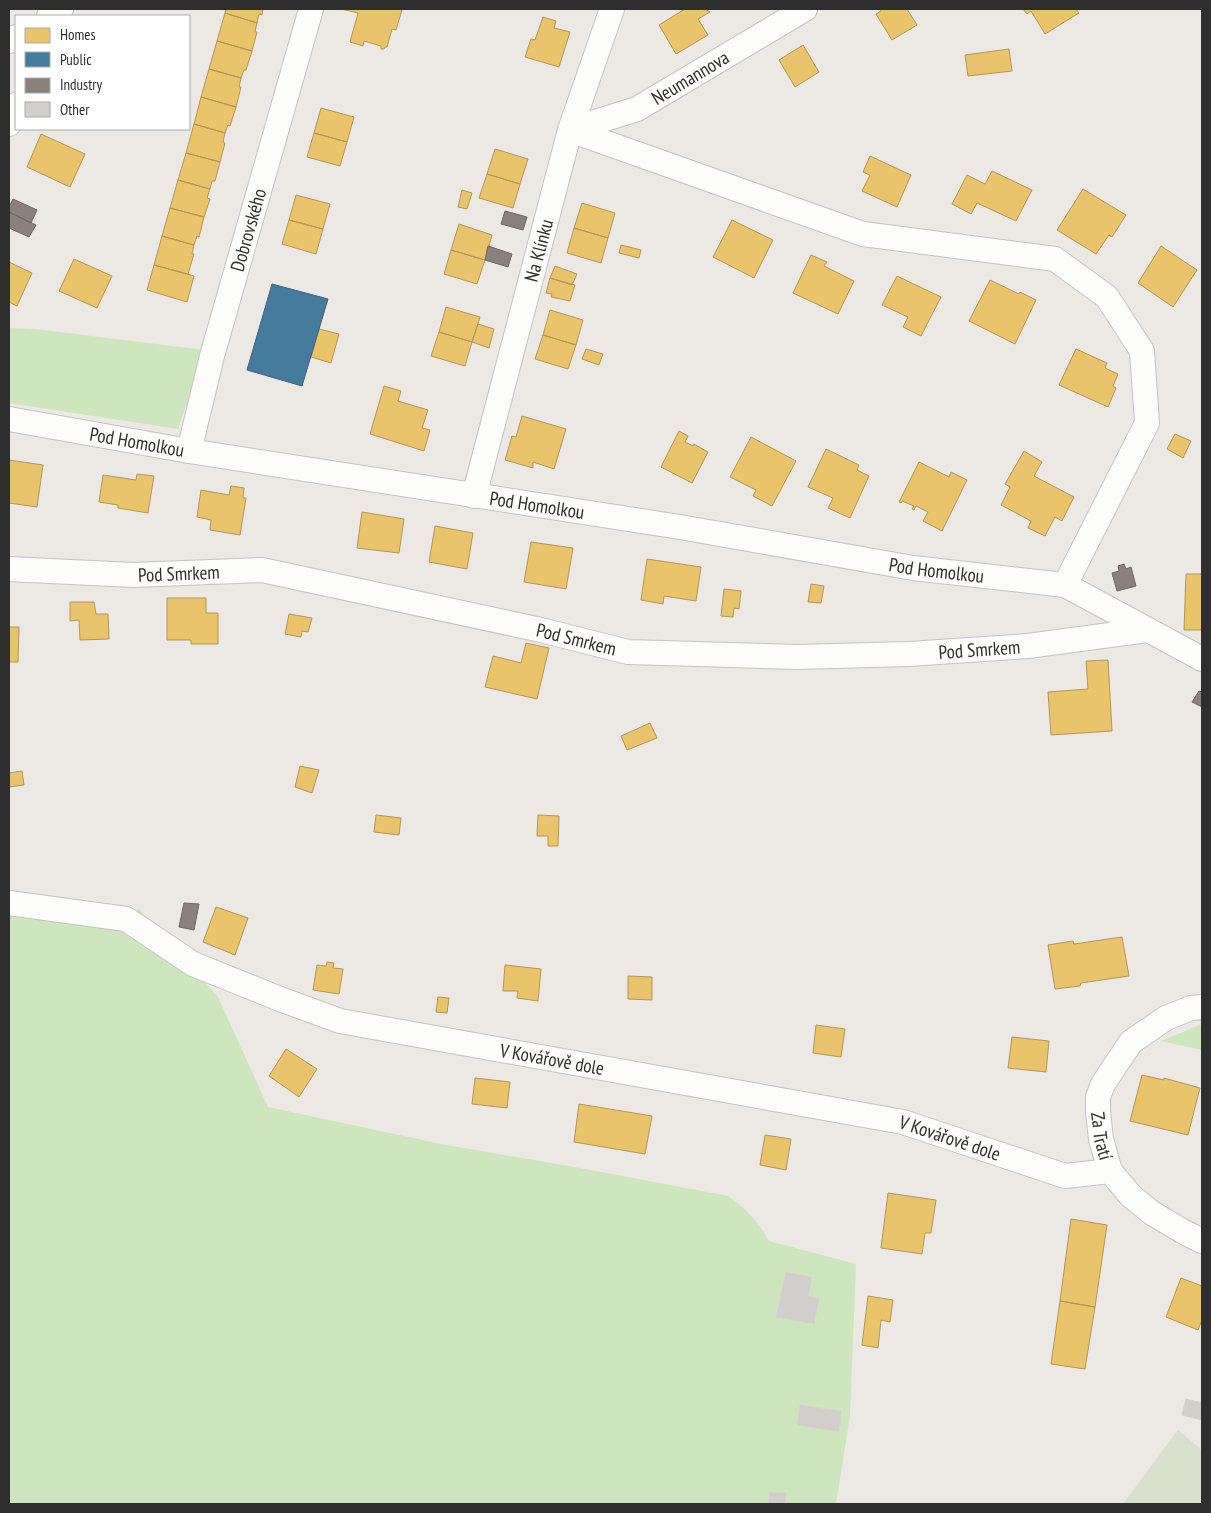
<svg xmlns="http://www.w3.org/2000/svg" width="1211" height="1513" viewBox="0 0 1211 1513" font-family="'PT Sans Narrow',sans-serif">
  <style>
    .green { fill: #cee6be }
    .cemetery { fill: #d8e0cc }
    .homes { fill: #e9c46a; stroke: #b19758 }
    .public { fill: #457b9d; stroke: #3e647c }
    .industry { fill: #8a817c; stroke: #6e6865 }
    .building { fill: #d1cecb; stroke: #d7d4d0 }
    .lines { fill: none; stroke-linecap: round; stroke-linejoin: round }
    .street-casing { stroke: #c5c4c5; stroke-width: 26 }
    .street { stroke: #fcfcfb; stroke-width: 24 }
    .labels { text-anchor: middle; stroke-width: 5; stroke-linejoin: round; paint-order: stroke }
    .street-label { font-size: 19px; fill: #2e2e2e; stroke: #fff }
  </style>
  <rect width="100%" height="100%" fill="#ece8e4"/>
  <!-- green -->
  <path class="green" d="M9 328 35 329 205 350 178 429 9 403Z
    M139 909 218 997 268 1107 441 1144 591 1170 728 1196C748 1211 756 1218 769 1241L856 1264 850 1416 836 1504H9V913L114 920Z
    M1202 1024V1050L1161 1041Z"/>
  <!-- cemetery -->
  <path class="cemetery" d="M1178 1430 1202 1450V1504H1123Z"/>
  <!-- homes -->
  <path class="homes" d="M226 9H263L262 15 259 14 257 23 225 13Z
    M341 9H399L402 10 396 30 392 29 387 47H385L384 49H381V46L364 41 363 46 350 42 358 13Z
    M685 9H705L710 12 698 19 708 35 676 54 659 25Z
    M880 9H907L917 25 892 40 876 14 881 11Z
    M1023 9H1076L1079 13 1045 34 1031 11 1027 14Z
    M225 13 257 23 255 32H257L252 51 217 41Z
    M543 17 556 21 554 28 570 32 559 67 525 57 531 39 535 40Z
    M217 41 252 51 246 70H244L241 78 209 69Z
    M803 45 819 72 795 87 779 60Z
    M1009 49 1012 71 968 76 965 55Z
    M209 69 241 78 239 87H241L236 107 201 97Z
    M201 97 236 107 230 126 228 125 225 133 194 124Z
    M321 108 354 117 347 142 314 133Z
    M194 124 225 133 223 142 225 143 220 162 186 153Z
    M314 133 347 142 340 166 307 157Z
    M41 134 85 154 70 187 27 167Z
    M495 149 528 159 520 184 487 174Z
    M186 153 220 162 215 181H212L210 189 178 180Z
    M870 156 911 175 897 207 862 191 870 175 863 172Z
    M992 171 1032 190 1016 221 977 203 971 214 952 204 967 175 985 184Z
    M487 174 520 184 513 208 479 198Z
    M178 180 210 189 207 198 210 199 204 217 170 208Z
    M1083 189 1126 215 1112 237 1109 235 1096 254 1057 230Z
    M462 190 472 193 467 209 458 207Z
    M296 195 330 204 323 229 289 220Z
    M582 203 615 213 608 238 574 228Z
    M170 208 204 217 199 237 197 236 194 245 162 236Z
    M289 220 323 229 316 254 282 244Z
    M732 220 773 240 754 278 713 257Z
    M459 224 492 235 485 260 451 250Z
    M574 228 608 238 601 263 567 253Z
    M162 236 194 245 192 254H194L188 274 154 265Z
    M621 245 641 250 639 258 619 253Z
    M1161 246 1197 270 1173 307 1138 283Z
    M451 250 485 260 477 284 444 274Z
    M811 255 827 262 824 266 854 281 838 314 793 293Z
    M74 259 112 276 97 308 59 291Z
    M9 262 32 273 17 306 9 302Z
    M154 265 194 276 187 302 147 290Z
    M555 266 577 274 572 285 550 278Z
    M897 276 941 297 921 336 903 327 908 317 882 305Z
    M550 278 575 285 570 301 551 297 552 294 546 293Z
    M990 280 1019 294 1020 292 1036 300 1015 344 969 321Z
    M446 307 480 317 472 342 439 332Z
    M550 310 583 320 576 345 543 335Z
    M478 324 494 329 489 348 472 342Z
    M319 329 339 334 331 363 311 357Z
    M439 332 472 342 465 366 431 356Z
    M543 335 576 345 568 369 535 359Z
    M586 349 603 354 599 365 582 359Z
    M1076 349 1107 363 1105 368 1118 374 1113 386 1116 388 1108 407 1059 385Z
    M384 386 401 391 398 401 428 410 422 428 430 430 424 451 370 434Z
    M522 416 566 429 554 469 533 462V468L505 460 512 436 516 437Z
    M679 431 688 436 685 442 693 446 694 444 708 452 692 483 661 467Z
    M1175 434 1191 441 1183 458 1167 449Z
    M751 437 796 461 772 506 753 496 756 490 730 477Z
    M826 449 859 465 857 470 869 476 850 518 828 508 833 498 808 487Z
    M1024 451 1042 462 1034 476 1074 497 1062 521 1055 517 1045 536 1028 528 1031 521 1001 505 1010 487 1005 484Z
    M9 460 43 465 37 507 9 503Z
    M919 462 949 477 951 472 967 480 942 531 923 521 928 512 916 506 914 510 912 509 914 506 902 501 901 503 899 502Z
    M137 474 154 476 148 513 118 508V505L99 502 103 475 136 480Z
    M231 486 244 488 243 498H246L240 535 210 530 211 520 197 517 201 490 229 495Z
    M362 512 404 519 399 553 357 548Z
    M435 526 473 533 467 569 429 562Z
    M531 542 573 548 566 589 524 582Z
    M647 559 701 567 696 601 664 596 663 604 641 600Z
    M1186 574H1202V630H1184Z
    M811 584 824 586 821 603 808 602Z
    M724 589 741 591 739 609 734 608 733 617 721 616Z
    M167 598H206V613H218V644H191V640H167Z
    M70 602H94L96 614H108L109 639 80 640 79 620 70 621Z
    M289 614 312 618 308 632 302 631 301 637 285 634Z
    M9 627H19L18 662H9Z
    M526 643 549 648 537 699 485 687 493 656 521 663Z
    M1108 660 1112 731 1051 735 1048 692 1088 689 1086 661Z
    M650 723 657 738 627 750 621 736Z
    M300 766 319 770 312 793 295 787Z
    M22 771 24 785 9 787V773Z
    M376 815 401 818 399 835 374 832Z
    M538 815 559 816 558 846H548V836H537Z
    M216 907 248 918 235 955 203 942Z
    M1122 937 1129 976 1081 983 1080 986 1055 989 1048 945 1073 941 1074 944Z
    M327 962 334 963 333 968 343 969 339 994 313 990 317 965 326 966Z
    M505 965 541 969 538 1001 517 998 518 991H503Z
    M628 976 652 977V1000L628 999Z
    M438 997 449 998 447 1013 436 1012Z
    M816 1025 845 1029 841 1057 813 1053Z
    M1012 1037 1049 1041 1046 1072 1008 1068Z
    M286 1049 317 1069 299 1097 269 1076Z
    M1142 1075 1164 1080V1078L1200 1088 1188 1135 1130 1121Z
    M475 1078 510 1082 507 1108 472 1104Z
    M579 1104 652 1116 645 1154 574 1142Z
    M765 1135 791 1139 786 1170 760 1165Z
    M888 1193 936 1200 931 1233H925L922 1254 881 1248Z
    M1071 1219 1107 1225 1095 1307 1060 1301Z
    M1181 1278 1202 1286V1320L1198 1330 1166 1317Z
    M868 1296 893 1300 890 1322 881 1320 878 1348 862 1345Z
    M1060 1301 1095 1307 1085 1369 1051 1364Z"/>
  <!-- public -->
  <path class="public" d="M272 284 328 299 302 386 247 370Z"/>
  <!-- industry -->
  <path class="industry" d="M13 199 37 210 31 223 9 212V207Z
    M505 211 527 217 523 230 501 224Z
    M9 212 36 225 29 237 9 228Z
    M488 246 512 254 508 267 485 260Z
    M1124 564 1126 569 1131 567 1136 586 1117 591 1112 573 1119 571 1118 566Z
    M1199 691 1202 692V707L1192 702Z
    M184 903 199 904 194 930 179 927Z"/>
  <!-- building -->
  <path class="building" d="M786 1272 812 1277 808 1296 819 1299 814 1324 776 1317Z
    M1186 1399 1202 1403V1420L1182 1415Z
    M800 1405 841 1411 839 1432 797 1425Z
    M769 1492 786 1493 785 1504H768Z"/>
  <g class="lines">
    <!-- street casing -->
    <g class="street-casing">
      <g id="street">
        <path d="M49 16 61 9"/>
        <path d="M9 41 16 37"/>
        <path d="M9 124 16 105"/>
        <path d="M570 130 863 234 1055 259 1107 297 1142 351 1147 423 1065 585"/>
        <path id="s1" d="M570 130 637 109 805 9"/>
        <path id="s2" d="M9 419 189 451 680 527 913 568 1065 585 1202 659"/>
        <path id="s3" d="M189 451 212 356 311 9"/>
        <path id="s4" d="M474 496 570 130 612 9"/>
        <path id="s5" d="M9 569 133 575 262 570 541 630 628 652 797 657 909 654 1028 646 1147 630"/>
        <path id="s6" d="M9 903 126 919 193 964 280 999 340 1021 903 1122 1065 1176 1110 1171"/>
        <path id="s7" d="M1202 1007 1191 1008 1166 1018 1131 1042 1103 1084 1098 1097V1112L1101 1139 1110 1171 1131 1196 1152 1213 1184 1232 1202 1241"/>
      </g>
    </g>
    <!-- street -->
    <use href="#street" class="street"/>
  </g>
  <g class="labels">
    <!-- street labels -->
    <g class="street-label">
      <text dy="7" stroke="none"><textPath href="#s1" startOffset="132">Neumannova</textPath></text>
      <text dy="7" stroke="none"><textPath href="#s3" startOffset="229">Dobrovského</textPath></text>
      <text dy="7" stroke="none"><textPath href="#s4" startOffset="254">Na Klínku</textPath></text>
      <text dy="7" stroke="none"><textPath href="#s2" startOffset="130">Pod Homolkou</textPath></text>
      <text dy="7" stroke="none"><textPath href="#s2" startOffset="535">Pod Homolkou</textPath></text>
      <text dy="7" stroke="none"><textPath href="#s2" startOffset="940">Pod Homolkou</textPath></text>
      <text dy="7" stroke="none"><textPath href="#s5" startOffset="170">Pod Smrkem</textPath></text>
      <text dy="7" stroke="none"><textPath href="#s5" startOffset="575">Pod Smrkem</textPath></text>
      <text dy="7" stroke="none"><textPath href="#s5" startOffset="980">Pod Smrkem</textPath></text>
      <text dy="7" stroke="none"><textPath href="#s6" startOffset="572">V Kovářově dole</textPath></text>
      <text dy="7" stroke="none"><textPath href="#s7" startOffset="184">Za Tratí</textPath></text>
      <text dy="7" stroke="none"><textPath href="#s6" startOffset="978">V Kovářově dole</textPath></text>
    </g>
  </g>
  <!-- border -->
  <rect width="1211" height="1513" fill="none" stroke="#2e2e2e" stroke-width="20"/>
  <!-- legend -->
  <rect x="15" y="15" width="175" height="115" fill="#ffffff" stroke="#ababab"/>
  <rect x="25" y="28" width="25" height="15" fill="#e9c46a" stroke="#ababab"/>
  <text x="60" y="40" font-size="15" fill="#2e2e2e">Homes</text>
  <rect x="25" y="52" width="25" height="15" fill="#457b9d" stroke="#ababab"/>
  <text x="60" y="65" font-size="15" fill="#2e2e2e">Public</text>
  <rect x="25" y="78" width="25" height="15" fill="#8a817c" stroke="#ababab"/>
  <text x="60" y="90" font-size="15" fill="#2e2e2e">Industry</text>
  <rect x="25" y="102" width="25" height="15" fill="#d1cecb" stroke="#ababab"/>
  <text x="60" y="115" font-size="15" fill="#2e2e2e">Other</text>
</svg>
